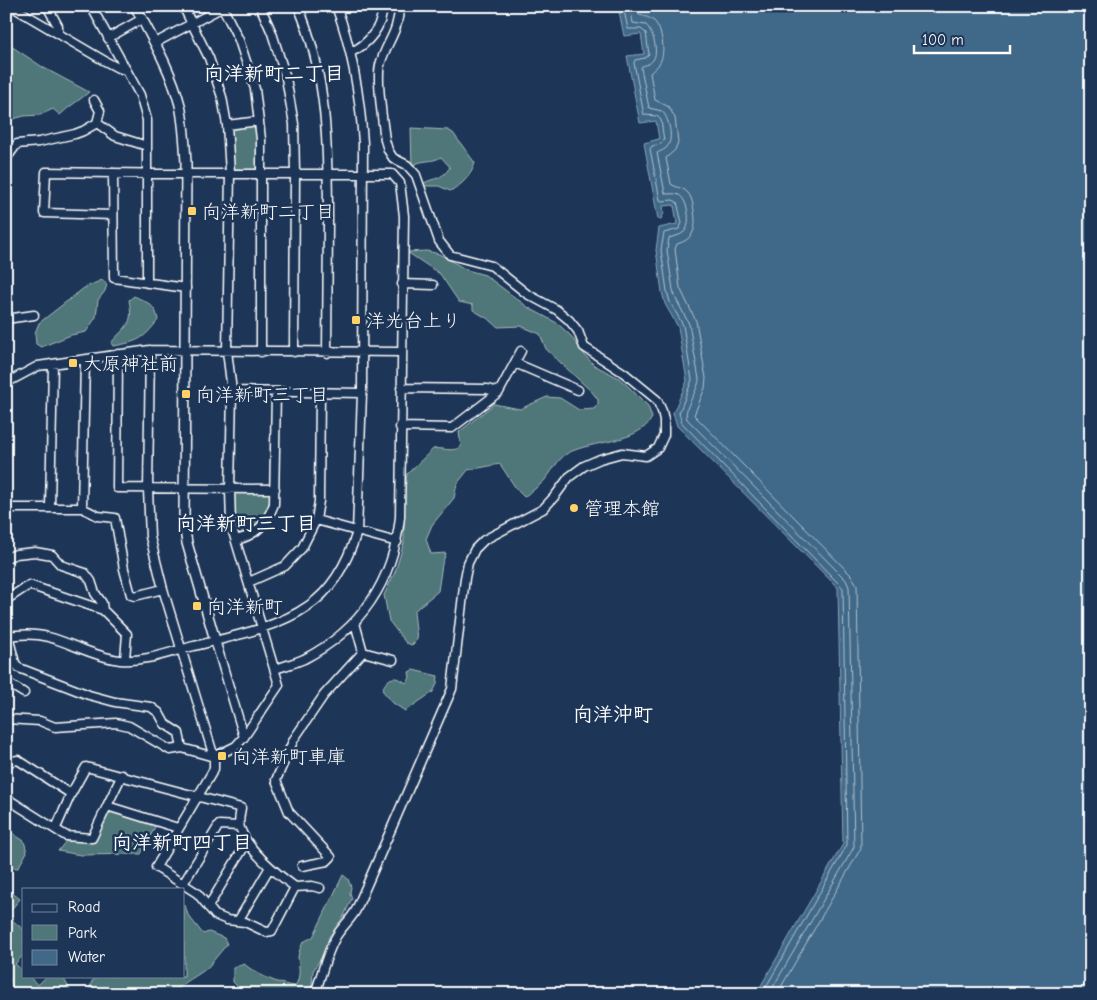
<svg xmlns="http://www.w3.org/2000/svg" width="1097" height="1000" viewBox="0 0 1097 1000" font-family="'Comic Neue','Klee One',sans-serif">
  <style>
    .green { fill: #4f7678; stroke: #a7babc }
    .water { fill: #406888; stroke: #8ca4b8 }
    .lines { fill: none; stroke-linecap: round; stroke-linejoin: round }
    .shore { stroke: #b3c3cf; stroke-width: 1 }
    .minor-casing { stroke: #fff; stroke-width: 11 }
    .tertiary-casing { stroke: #fff; stroke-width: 12 }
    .minor { stroke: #1d3557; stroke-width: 8 }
    .tertiary { stroke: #1d3557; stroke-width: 9 }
    .poi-dot { fill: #ffd166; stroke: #1d3557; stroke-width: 2 }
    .labels { text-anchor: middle; stroke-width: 5; stroke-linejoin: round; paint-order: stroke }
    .poi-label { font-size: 19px; fill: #fff; stroke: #1d3557; text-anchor: start }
    .neighbourhood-label { font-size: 20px; font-weight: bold; fill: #fff; stroke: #1d3557 }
  </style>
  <rect width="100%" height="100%" fill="#1d3557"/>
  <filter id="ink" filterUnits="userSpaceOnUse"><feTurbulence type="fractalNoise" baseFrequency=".02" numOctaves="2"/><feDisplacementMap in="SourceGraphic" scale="10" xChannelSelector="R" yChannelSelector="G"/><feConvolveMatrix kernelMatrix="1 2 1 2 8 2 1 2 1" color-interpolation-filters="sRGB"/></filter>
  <g filter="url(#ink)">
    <!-- green -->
    <path class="green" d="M11 46 44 68 89 92C80 100 69 106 60 115L53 109 40 115 24 116 6 121V53Z
      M253 123 257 125 258 167 255 170 235 169 232 167 231 129 233 126Z
      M411 128 448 130 453 133 475 163C471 176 462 185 450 191L439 186H424L422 184C434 177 441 181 450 167L441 157C432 163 421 159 412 166Z
      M427 251 439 254 467 270 485 275 529 308 557 323 571 336 583 353 594 365 619 378 630 388 648 406 652 418C637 444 593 440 568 453 556 460 552 473 543 482 537 488 530 492 524 497L517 490 500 464 468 470 457 484 454 498 432 525 426 539 431 554 446 553 442 564 438 591 414 611 417 640 412 645 406 643 389 621 384 595 395 572 404 543V496L407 474 433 449C442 447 451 453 461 447L459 432 494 404 520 409 547 397 560 398 579 410 594 409 598 404V400L593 393 546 349 540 334 521 326 498 327 490 320 473 310V305L459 302 440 274 407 252Z
      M102 280 107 284 105 291 98 300 96 317 86 332 71 335 41 347 36 344 35 333 39 323 84 288Z
      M134 296C147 302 156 305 158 320 143 340 137 342 113 346L111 343C126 325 134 326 129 300Z
      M235 492H268L271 495C270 502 269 512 265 519 259 527 247 537 237 534L233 520V494Z
      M413 670 438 676 437 684 433 692 405 711 393 703 382 690C388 676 395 675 406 683L410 678 409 672Z
      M112 812 156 825 141 854 81 855 58 851 66 841 96 840 108 814Z
      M6 829 24 841 27 852 18 868 6 867Z
      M343 875 348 879 351 887 350 893 352 898 344 916 329 937 326 950 313 971 312 985 307 994H242L240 989 233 982V968L244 964C256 974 279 985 295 986 301 977 299 968 298 958 298 953 301 947 303 942L313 937Z
      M6 888 20 899 10 911 12 920 24 930V954L15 964 24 972V976H28L38 985 47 976 63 977 72 994 14 993C9 976 4 964 10 948L6 945Z
      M184 905H185L188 915 203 934 209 932 224 938 227 944C221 951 215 959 209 966 198 977 182 981 175 994H88L92 981 99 976H184Z"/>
    <!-- water -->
    <path class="water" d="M618 6H1091V994H756L843 844 838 588 677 426 673 413 687 381 678 327 665 304 662 292 656 250 659 228 677 224 674 205 663 206 664 213 661 219H658L644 143 659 139 656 121 640 123 627 56 644 54 641 34 624 36Z"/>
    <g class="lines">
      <!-- shore -->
      <path class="shore" d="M623 6 628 29H641L646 33 649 55 645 58 635 60 634 63 644 115 657 116 661 120 664 141 661 144 652 146 650 149 660 200 662 201 673 200 677 202 682 223 679 229 664 233 661 250 667 291 670 302 683 325 692 380 679 413 682 423 843 588 847 845 762 994
        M630 6 633 23 646 25C653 31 659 52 653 60 650 64 646 65 642 66L641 68 649 108 662 111C669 118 674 139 667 147 665 150 660 151 657 153L665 193 667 194C671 194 675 193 679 195 688 200 692 225 684 232 680 236 674 236 669 238L667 250 673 290 676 299 689 324 699 379C698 393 683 406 687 419L846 580 849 587 854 847 769 994
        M637 6 639 15C644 16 649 17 654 21 662 29 666 52 660 62 658 67 653 70 650 73L655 100 669 107 675 118 678 142 675 150 666 158 671 184C676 188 683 187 688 193 692 198 693 204 694 211 697 228 694 239 677 244L675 249 680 288 696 321 706 378 705 388 694 415 851 575 857 585 861 848 777 994"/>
      <!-- minor casing -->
      <g class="minor-casing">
        <path id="minor" d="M11 6 103 60 118 68 125 70
          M47 6 58 26V33
          M91 6 140 95 147 120V283
          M222 6 239 40 255 89 261 139V352
          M260 6 272 33 286 78 294 124 295 173 294 352
          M298 6C328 75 328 150 328 223 328 266 327 309 327 353
          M108 38 142 19
          M155 43 225 6
          M351 52C368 45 384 25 382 6
          M94 100 100 111 97 123 115 136 147 146
          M227 125 259 121
          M6 159 17 144 39 142 75 134 83 131 97 123
          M113 173 114 278 186 288
          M113 215 44 213 46 172 178 174H392L400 183 404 216 400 517C393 582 362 629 304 659 295 663 284 666 275 669
          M402 284 433 285
          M6 319 34 315
          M150 350 148 489 150 537 163 589 214 757V769L156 867 197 893 215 915 227 920 245 922 266 932 272 931 295 887
          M118 354 117 488 275 489
          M515 363 578 390
          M6 383 38 366 150 350 401 352
          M401 388 487 389 499 392
          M232 391 362 393
          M400 427 452 428 499 392 521 351
          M50 507 53 364
          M6 508H82L98 516 115 518 124 569 131 595 135 596 163 589
          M82 508 85 360
          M316 520 397 542
          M236 540C257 535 267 523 274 504L276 392
          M6 558 16 554 35 552 52 555 61 565 85 573 91 581 95 593 102 603 103 610
          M249 582 285 566 302 548 316 520 319 501 320 393
          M6 600 29 585 103 610 127 634 125 659
          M6 636C20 634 34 633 48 637 72 643 94 657 120 660 145 662 170 652 194 646 230 637 277 628 308 606 334 589 348 560 357 532L362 393 363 143C360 96 353 51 336 6
          M8 636 15 663 19 668 89 695 115 702 151 707 159 713 165 724 179 733 182 748 214 757 236 746 244 737 279 685 231 525 230 489 232 391 227 351 230 173 227 125 222 97 209 58 183 6
          M215 640 244 737
          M363 652 393 660
          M6 682 24 693
          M6 719 40 721 55 727 116 723 129 726 170 750 182 748
          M6 762 18 760 71 794
          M6 798 66 836 92 838 107 806 178 828
          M107 806 122 775
          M56 828 71 794 86 767 241 808C240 814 238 822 240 828 248 851 276 873 295 887L312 886 320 888
          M302 866 327 861 331 857 289 812 276 780 294 739 324 695 363 652 355 623
          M183 884 219 825 239 826
          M208 907 247 842
          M238 921 270 867
          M315 994C322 974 326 953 337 935 343 926 351 919 356 910L452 689 465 578 468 563 475 549 484 540 543 509 555 496 569 477 584 466 600 459 622 453 646 456 658 448 664 435V420L662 411 657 400 624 373 584 347 578 331 569 320 557 310 527 294 492 266 450 255 439 241 416 175 407 165 393 158 388 150 385 140C383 123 376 80 380 65 386 42 399 33 399 6"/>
      </g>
      <!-- tertiary casing -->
      <g class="tertiary-casing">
        <path id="tertiary" d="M135 6C152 38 171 70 180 105 184 124 185 144 186 163L184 524 187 543 215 640"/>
      </g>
      <!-- minor -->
      <use href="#minor" class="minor"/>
      <!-- tertiary -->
      <use href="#tertiary" class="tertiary"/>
    </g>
  </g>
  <!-- markers -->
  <g class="poi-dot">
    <rect x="187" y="206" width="10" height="10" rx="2.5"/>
    <rect x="351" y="315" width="10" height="10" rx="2.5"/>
    <rect x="68" y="358" width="10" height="10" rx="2.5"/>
    <rect x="181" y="389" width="10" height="10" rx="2.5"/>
    <circle cx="574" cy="508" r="5"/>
    <rect x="192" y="601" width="10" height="10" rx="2.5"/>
    <rect x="217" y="751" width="10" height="10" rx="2.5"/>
  </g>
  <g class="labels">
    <!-- poi labels -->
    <g class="poi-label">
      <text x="202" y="218">向洋新町二丁目</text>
      <text x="366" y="327">洋光台上り</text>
      <text x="83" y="370">大原神社前</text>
      <text x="196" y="401">向洋新町三丁目</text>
      <text x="584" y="515">管理本館</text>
      <text x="207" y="613">向洋新町</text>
      <text x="232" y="763">向洋新町車庫</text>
    </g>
    <!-- neighbourhood labels -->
    <g class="neighbourhood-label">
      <text x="274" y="80">向洋新町二丁目</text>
      <text x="246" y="530">向洋新町三丁目</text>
      <text x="613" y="721">向洋沖町</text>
      <text x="182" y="849">向洋新町四丁目</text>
    </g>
  </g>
  <!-- margin -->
  <rect width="1097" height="1000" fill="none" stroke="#1d3557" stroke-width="25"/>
  <rect x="12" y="12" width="1072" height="975" fill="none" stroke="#fff" stroke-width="2" filter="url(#ink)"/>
  <!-- legend -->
  <rect x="22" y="888" width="162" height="90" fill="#1d3557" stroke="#77869a"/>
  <rect x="32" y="904" width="25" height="8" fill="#1d3557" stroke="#77869a"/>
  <text x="68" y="912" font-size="15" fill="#ffffff">Road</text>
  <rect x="32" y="925" width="25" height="15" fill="#4f7678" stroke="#77869a"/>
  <text x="68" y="938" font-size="15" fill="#ffffff">Park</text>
  <rect x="32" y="950" width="25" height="15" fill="#406888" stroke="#77869a"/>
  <text x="68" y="962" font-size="15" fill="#ffffff">Water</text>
  <!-- scale -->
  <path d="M914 45v8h96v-8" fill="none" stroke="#ffffff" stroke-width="2.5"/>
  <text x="922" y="45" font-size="15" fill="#ffffff" stroke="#1d3557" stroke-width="4" paint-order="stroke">100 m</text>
</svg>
